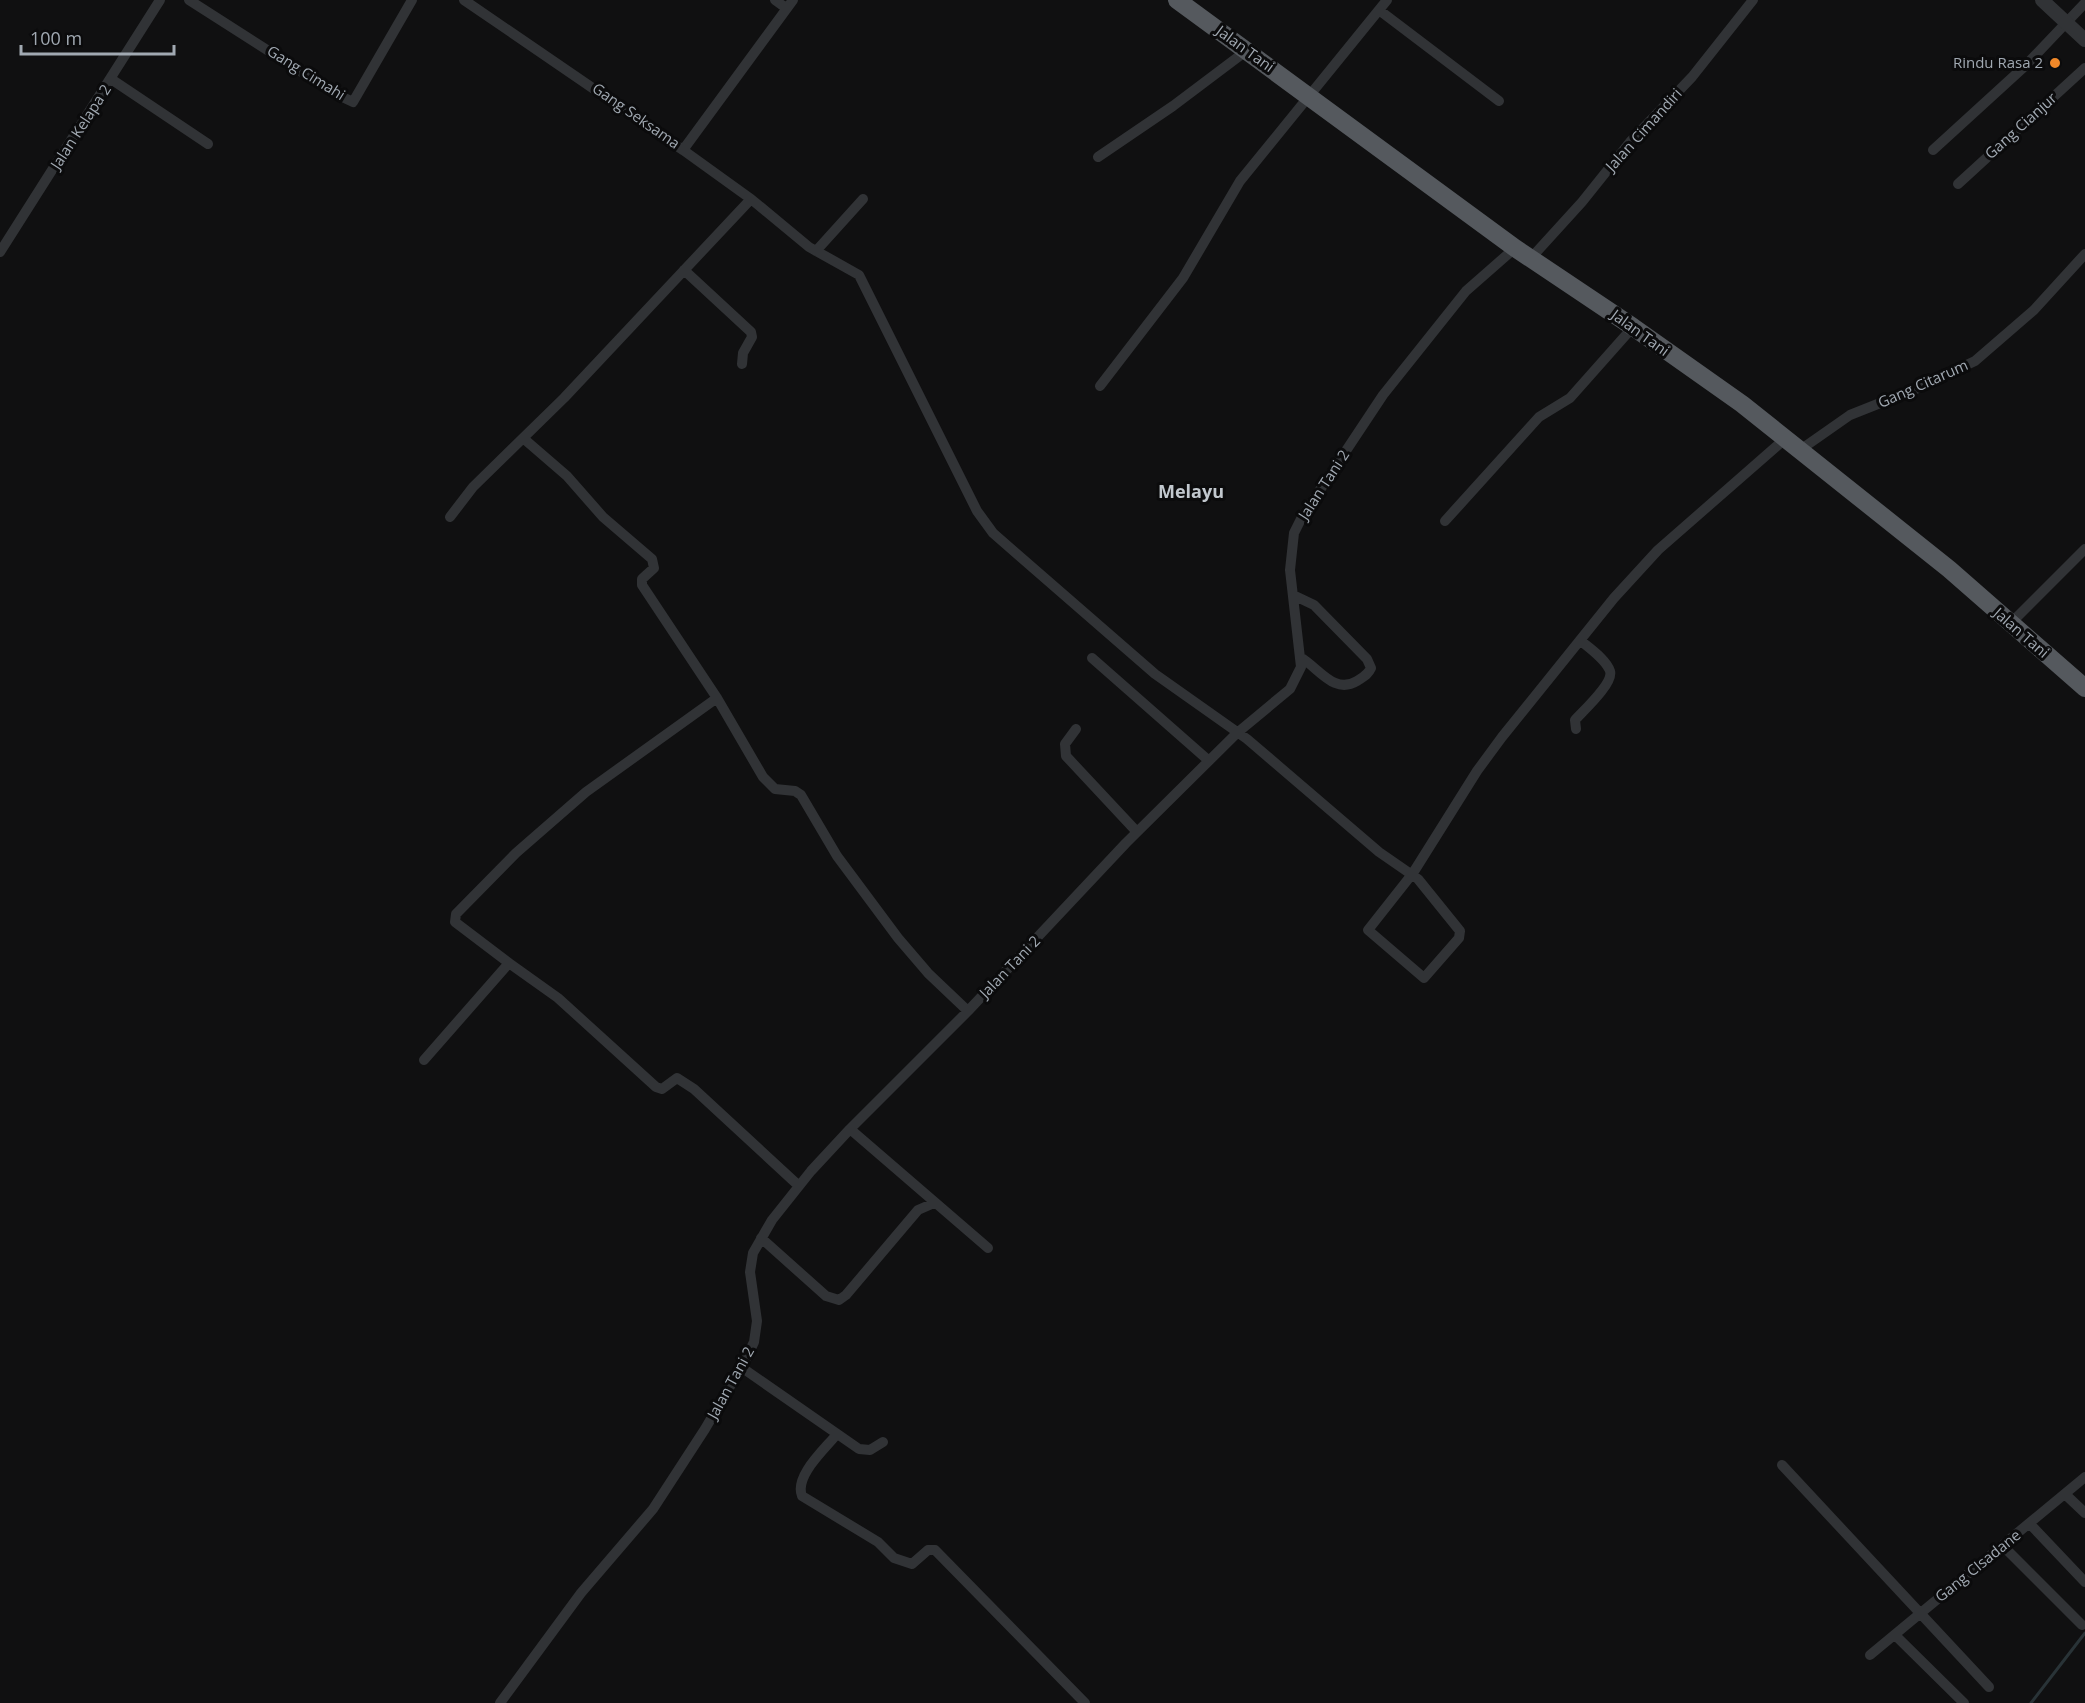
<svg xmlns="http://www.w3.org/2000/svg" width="2085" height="1703" viewBox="0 0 2085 1703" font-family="'Open Sans',sans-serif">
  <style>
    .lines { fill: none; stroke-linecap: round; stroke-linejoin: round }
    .stream { stroke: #293337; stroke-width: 3 }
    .minor { stroke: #313336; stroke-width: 10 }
    .tertiary { stroke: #313336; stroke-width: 14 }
    .trunk { stroke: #55595e; stroke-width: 18 }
    .poi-dot { fill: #f08829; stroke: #0b0b0c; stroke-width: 2 }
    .labels { text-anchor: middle; stroke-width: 6; stroke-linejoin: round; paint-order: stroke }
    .street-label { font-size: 15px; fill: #a1a9b2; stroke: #0b0b0c }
    .poi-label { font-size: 15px; fill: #a1a9b2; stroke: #0b0b0c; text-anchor: end }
    .quarter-label { font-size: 18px; font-weight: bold; fill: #c2c8ce; stroke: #0b0b0c }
  </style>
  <rect width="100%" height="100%" fill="#101011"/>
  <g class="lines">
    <!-- stream -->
    <path class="stream" d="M2031 1703 2085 1633"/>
    <!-- minor -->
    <path class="minor" d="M189 0 336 94 353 102 412 0
      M464 0 683 150 793 0
      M775 0 786 8
      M1379 10 1499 101
      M111 79 208 144
      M683 150 751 199
      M1933 150 2025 66 2085 3
      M1098 157 1173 106 1246 51
      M1958 184 2085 68
      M816 251 863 199
      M0 252 160 0
      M1531 258 1582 202 1630 142 1692 77 1753 0
      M684 270 751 332 752 337 743 353 742 364
      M1100 386 1183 278 1240 181 1387 0
      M523 438 567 476 603 517 652 559 654 568 642 579V585L717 698 763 777 775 789 795 791 801 795 837 856 898 938 928 973 968 1011
      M1800 450 1850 415 1918 388 1975 361 2034 310 2085 254
      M450 517 473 487 564 398 751 199 809 247 859 275 977 511 993 533 1155 674 1247 739 1379 852 1418 879 1460 931 1459 938 1424 978 1368 930 1413 873 1477 771 1502 737 1614 598 1658 550 1786 438
      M1445 521 1539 417 1570 398 1633 327
      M1293 595 1314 605 1367 659 1371 668C1368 675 1363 677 1357 681 1334 695 1319 668 1300 657
      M2010 624 2085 549
      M1092 658 1208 760
      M1076 729 1065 744 1066 756 1137 832
      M1576 729 1575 720C1583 711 1614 683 1610 671 1606 659 1589 648 1580 640
      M509 963 455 922 456 914 516 853 586 792 717 698
      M424 1060 509 963 558 998 656 1087 662 1089 677 1078 694 1089 799 1186
      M850 1129 988 1248
      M761 1238 826 1296 839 1300 846 1295 918 1210 934 1203
      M741 1367 859 1449 870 1450 883 1442
      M837 1434C825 1449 794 1476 802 1496L878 1542 894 1558 912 1564 928 1550H935L1085 1703
      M1782 1465 1989 1687
      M2066 1495 2085 1513
      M2030 1524 2085 1582
      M2003 1546 2082 1625
      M1896 1636 1964 1703
      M1870 1655 2085 1477
      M500 1703 581 1593 653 1509 705 1429 746 1359 754 1342 757 1321 750 1272 753 1253 772 1220 811 1171 850 1129 968 1011 1126 843 1237 733 1290 689 1301 667 1290 570 1294 533 1302 517 1383 395 1466 291 1515 248"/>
    <!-- tertiary -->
    <path class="tertiary" d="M2042 0 2085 40"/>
    <!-- trunk -->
    <path class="trunk" d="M1177 0 1515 248 1633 327 1742 404 1949 569 2085 688"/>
  </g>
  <!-- markers -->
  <circle class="poi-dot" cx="2055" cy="63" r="6"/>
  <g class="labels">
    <!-- street labels -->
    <g class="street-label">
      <text transform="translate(1245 49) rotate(36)" y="5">Jalan Tani</text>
      <text transform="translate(306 73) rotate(32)" y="5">Gang Cimahi</text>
      <text transform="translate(636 116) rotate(35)" y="5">Gang Seksama</text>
      <text transform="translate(2021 126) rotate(-42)" y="5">Gang Cianjur</text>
      <text transform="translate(81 127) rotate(-57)" y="5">Jalan Kelapa 2</text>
      <text transform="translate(1644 130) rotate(-48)" y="5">Jalan Cimandiri</text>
      <text transform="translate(1640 333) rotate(36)" y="5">Jalan Tani</text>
      <text transform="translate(1923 384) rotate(-24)" y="5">Gang Citarum</text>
      <text transform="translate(1324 485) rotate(-57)" y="5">Jalan Tani 2</text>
      <text transform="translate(2021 633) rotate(41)" y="5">Jalan Tani</text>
      <text transform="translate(1010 967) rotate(-46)" y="5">Jalan Tani 2</text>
      <text transform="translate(731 1383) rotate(-61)" y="5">Jalan Tani 2</text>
      <text transform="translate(1978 1566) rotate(-39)" y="5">Gang CIsadane</text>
    </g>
    <!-- poi labels -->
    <g class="poi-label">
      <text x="2043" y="68">Rindu Rasa 2</text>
    </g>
    <!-- quarter labels -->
    <g class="quarter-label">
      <text x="1191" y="498">Melayu</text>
    </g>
  </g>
  <!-- scale -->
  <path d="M21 45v9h153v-9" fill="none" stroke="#a1a9b2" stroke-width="3"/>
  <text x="30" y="45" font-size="18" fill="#a1a9b2" stroke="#0b0b0c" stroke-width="4.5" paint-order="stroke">100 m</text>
</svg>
